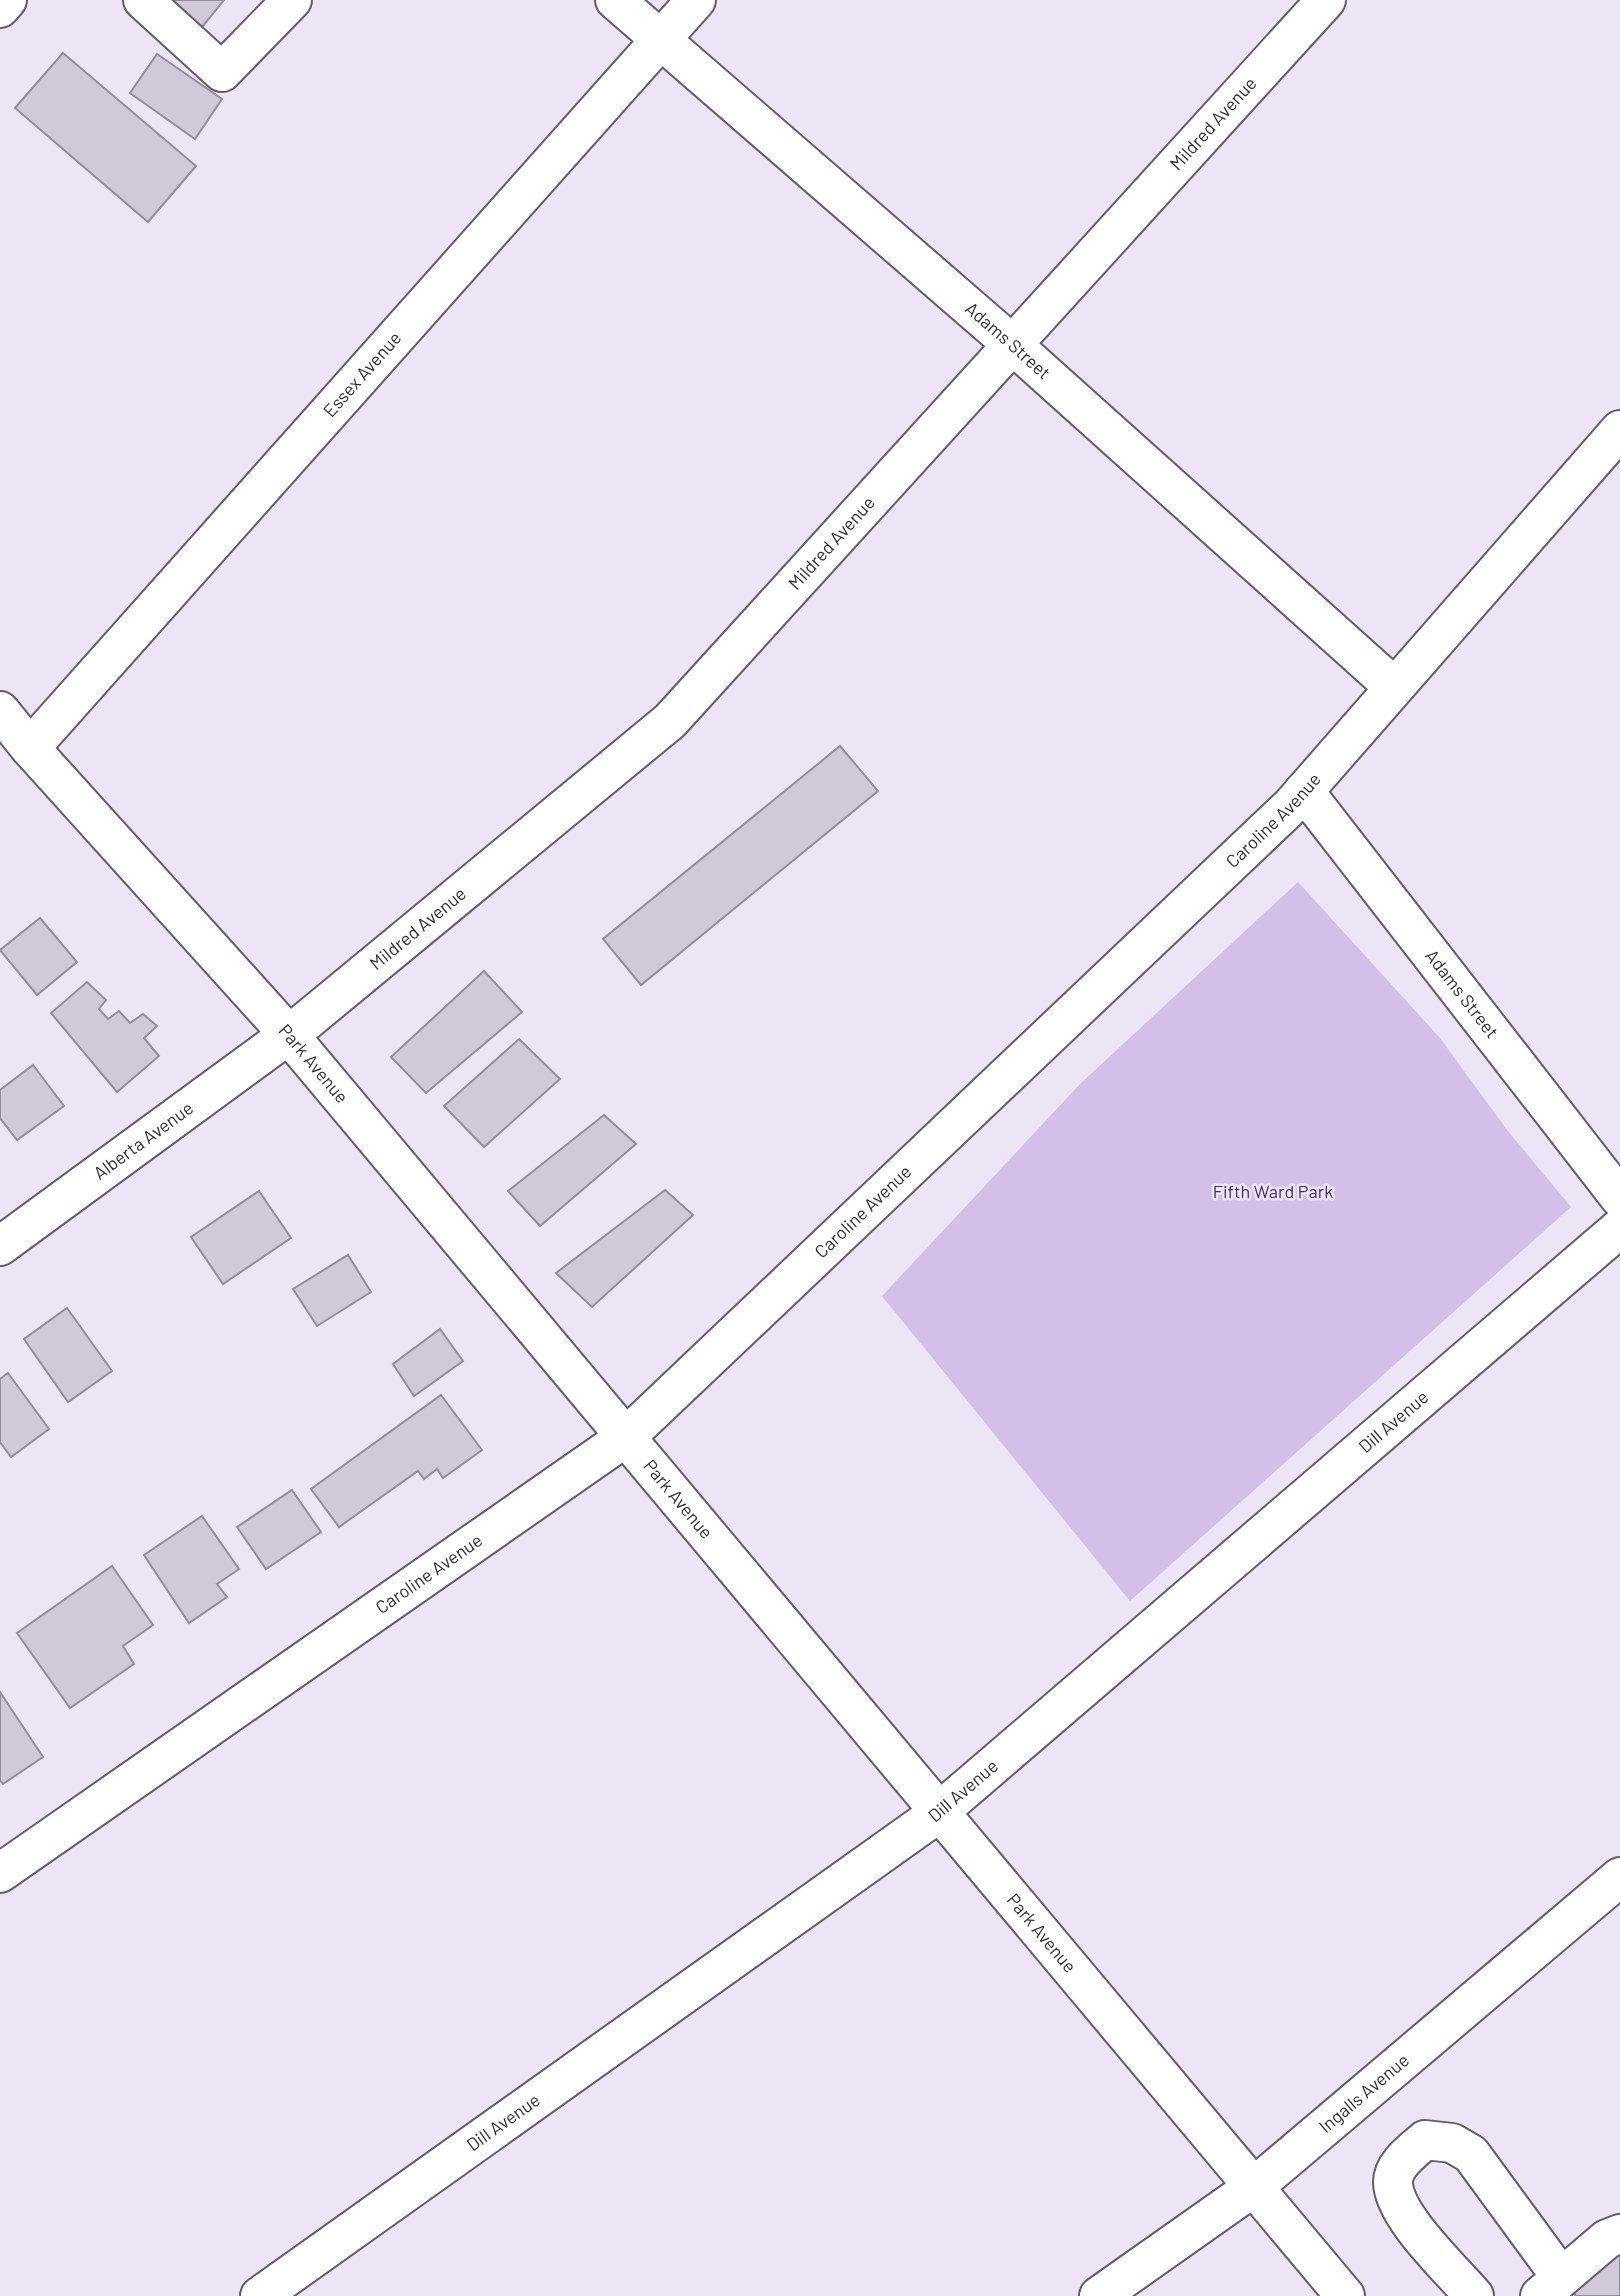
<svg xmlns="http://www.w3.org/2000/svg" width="1620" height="2296" viewBox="0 0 1620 2296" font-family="Barlow,sans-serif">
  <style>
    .green { fill: #d3bfe7 }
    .building { fill: #d1c8da; stroke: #948c9c; stroke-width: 2 }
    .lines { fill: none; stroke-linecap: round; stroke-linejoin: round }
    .minor-casing { stroke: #635b6a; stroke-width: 42 }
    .minor { stroke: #fff; stroke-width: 38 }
    .labels { text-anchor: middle; stroke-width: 5; stroke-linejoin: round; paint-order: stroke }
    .street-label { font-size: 18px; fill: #2f2c33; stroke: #ede4f5 }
    .park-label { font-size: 18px; fill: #4b2766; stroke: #ede4f5 }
  </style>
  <rect width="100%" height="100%" fill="#ede4f5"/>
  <!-- green -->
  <path class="green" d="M1298 882 1440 1038 1507 1130 1571 1207 1130 1601 882 1296 1080 1084Z"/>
  <!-- building -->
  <path class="building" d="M149 0H224L194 37Z
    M63 53 196 166 148 222 15 108Z
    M157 54 222 99 195 139 130 93Z
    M840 746 878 791 641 985 603 939Z
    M40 918 77 962 37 995 0 950Z
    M484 971 522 1012 426 1093 391 1057Z
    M87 982 106 1000 99 1009 108 1019 119 1011 130 1023 143 1014 157 1026 144 1038 159 1056 117 1092 51 1013Z
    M519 1039 560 1079 484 1147 444 1106Z
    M33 1065 64 1106 17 1140 0 1118V1090Z
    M604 1115 636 1144 540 1226 508 1191Z
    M665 1190 693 1215 592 1307 556 1273Z
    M259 1191 291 1238 223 1284 191 1237Z
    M348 1255 371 1292 317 1326 293 1289Z
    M67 1308 112 1371 68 1402 24 1339Z
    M440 1329 463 1361 414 1396 393 1364Z
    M8 1373 49 1429 11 1457 0 1442V1379Z
    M441 1395 482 1450 443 1478 437 1469 424 1479 418 1471 339 1527 311 1489Z
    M292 1490 321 1532 266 1569 237 1527Z
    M202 1516 239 1569 217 1584 227 1597 189 1623 144 1555Z
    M112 1566 153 1625 123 1646 134 1664 70 1708 17 1633Z
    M0 1692 43 1757 3 1784 0 1780Z
    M1620 2246V2296H1576L1570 2289Z"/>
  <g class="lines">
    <!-- minor casing -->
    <g class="minor-casing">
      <g id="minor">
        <path d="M143 0 222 72 292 0"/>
        <path id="s1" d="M615 0 1014 346 1394 687"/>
        <path d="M0 8 7 0"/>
        <path id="s2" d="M0 711 30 748 289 1035 1345 2296"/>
        <path id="s3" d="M30 748 696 0"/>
        <path id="s4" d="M1304 791 1620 1198"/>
        <path id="s5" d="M0 1246 299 1027 670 721 1326 0"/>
        <path id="s6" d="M0 1873 626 1437 1291 806 1620 430"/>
        <path id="s7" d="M260 2296 933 1817 1620 1228"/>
        <path id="s8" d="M1099 2296 1255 2186 1620 1877"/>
        <path d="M1474 2296C1452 2270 1393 2216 1393 2182 1393 2164 1413 2151 1425 2140L1452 2143 1471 2154 1561 2277"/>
        <path d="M1540 2296 1607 2239 1620 2234"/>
      </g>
    </g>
    <!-- minor -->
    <use href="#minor" class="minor"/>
  </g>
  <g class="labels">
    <!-- street labels -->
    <g class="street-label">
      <text dy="6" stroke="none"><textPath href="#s5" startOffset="1659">Mildred Avenue</textPath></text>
      <text dy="6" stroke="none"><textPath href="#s1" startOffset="520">Adams Street</textPath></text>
      <text dy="6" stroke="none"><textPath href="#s3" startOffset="500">Essex Avenue</textPath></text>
      <text dy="6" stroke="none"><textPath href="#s5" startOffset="1092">Mildred Avenue</textPath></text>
      <text dy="6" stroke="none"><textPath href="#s6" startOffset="1657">Caroline Avenue</textPath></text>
      <text dy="6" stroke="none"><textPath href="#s5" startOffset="525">Mildred Avenue</textPath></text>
      <text dy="6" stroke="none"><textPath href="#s4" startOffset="257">Adams Street</textPath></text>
      <text dy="6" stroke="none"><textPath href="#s2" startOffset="472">Park Avenue</textPath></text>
      <text dy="6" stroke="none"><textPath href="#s5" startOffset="178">Alberta Avenue</textPath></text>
      <text dy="6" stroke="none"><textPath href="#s6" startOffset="1090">Caroline Avenue</textPath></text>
      <text dy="6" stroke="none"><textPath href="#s7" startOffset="1433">Dill Avenue</textPath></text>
      <text dy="6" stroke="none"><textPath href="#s2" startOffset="1040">Park Avenue</textPath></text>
      <text dy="6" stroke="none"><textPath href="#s6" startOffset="523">Caroline Avenue</textPath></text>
      <text dy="6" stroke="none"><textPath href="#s7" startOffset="866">Dill Avenue</textPath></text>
      <text dy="6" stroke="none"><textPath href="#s2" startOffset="1606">Park Avenue</textPath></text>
      <text dy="6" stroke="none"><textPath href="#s8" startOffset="334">Ingalls Avenue</textPath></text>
      <text dy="6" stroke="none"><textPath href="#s7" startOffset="299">Dill Avenue</textPath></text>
    </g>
    <!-- park labels -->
    <g class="park-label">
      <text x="1273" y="1198">Fifth Ward Park</text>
    </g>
  </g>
</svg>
